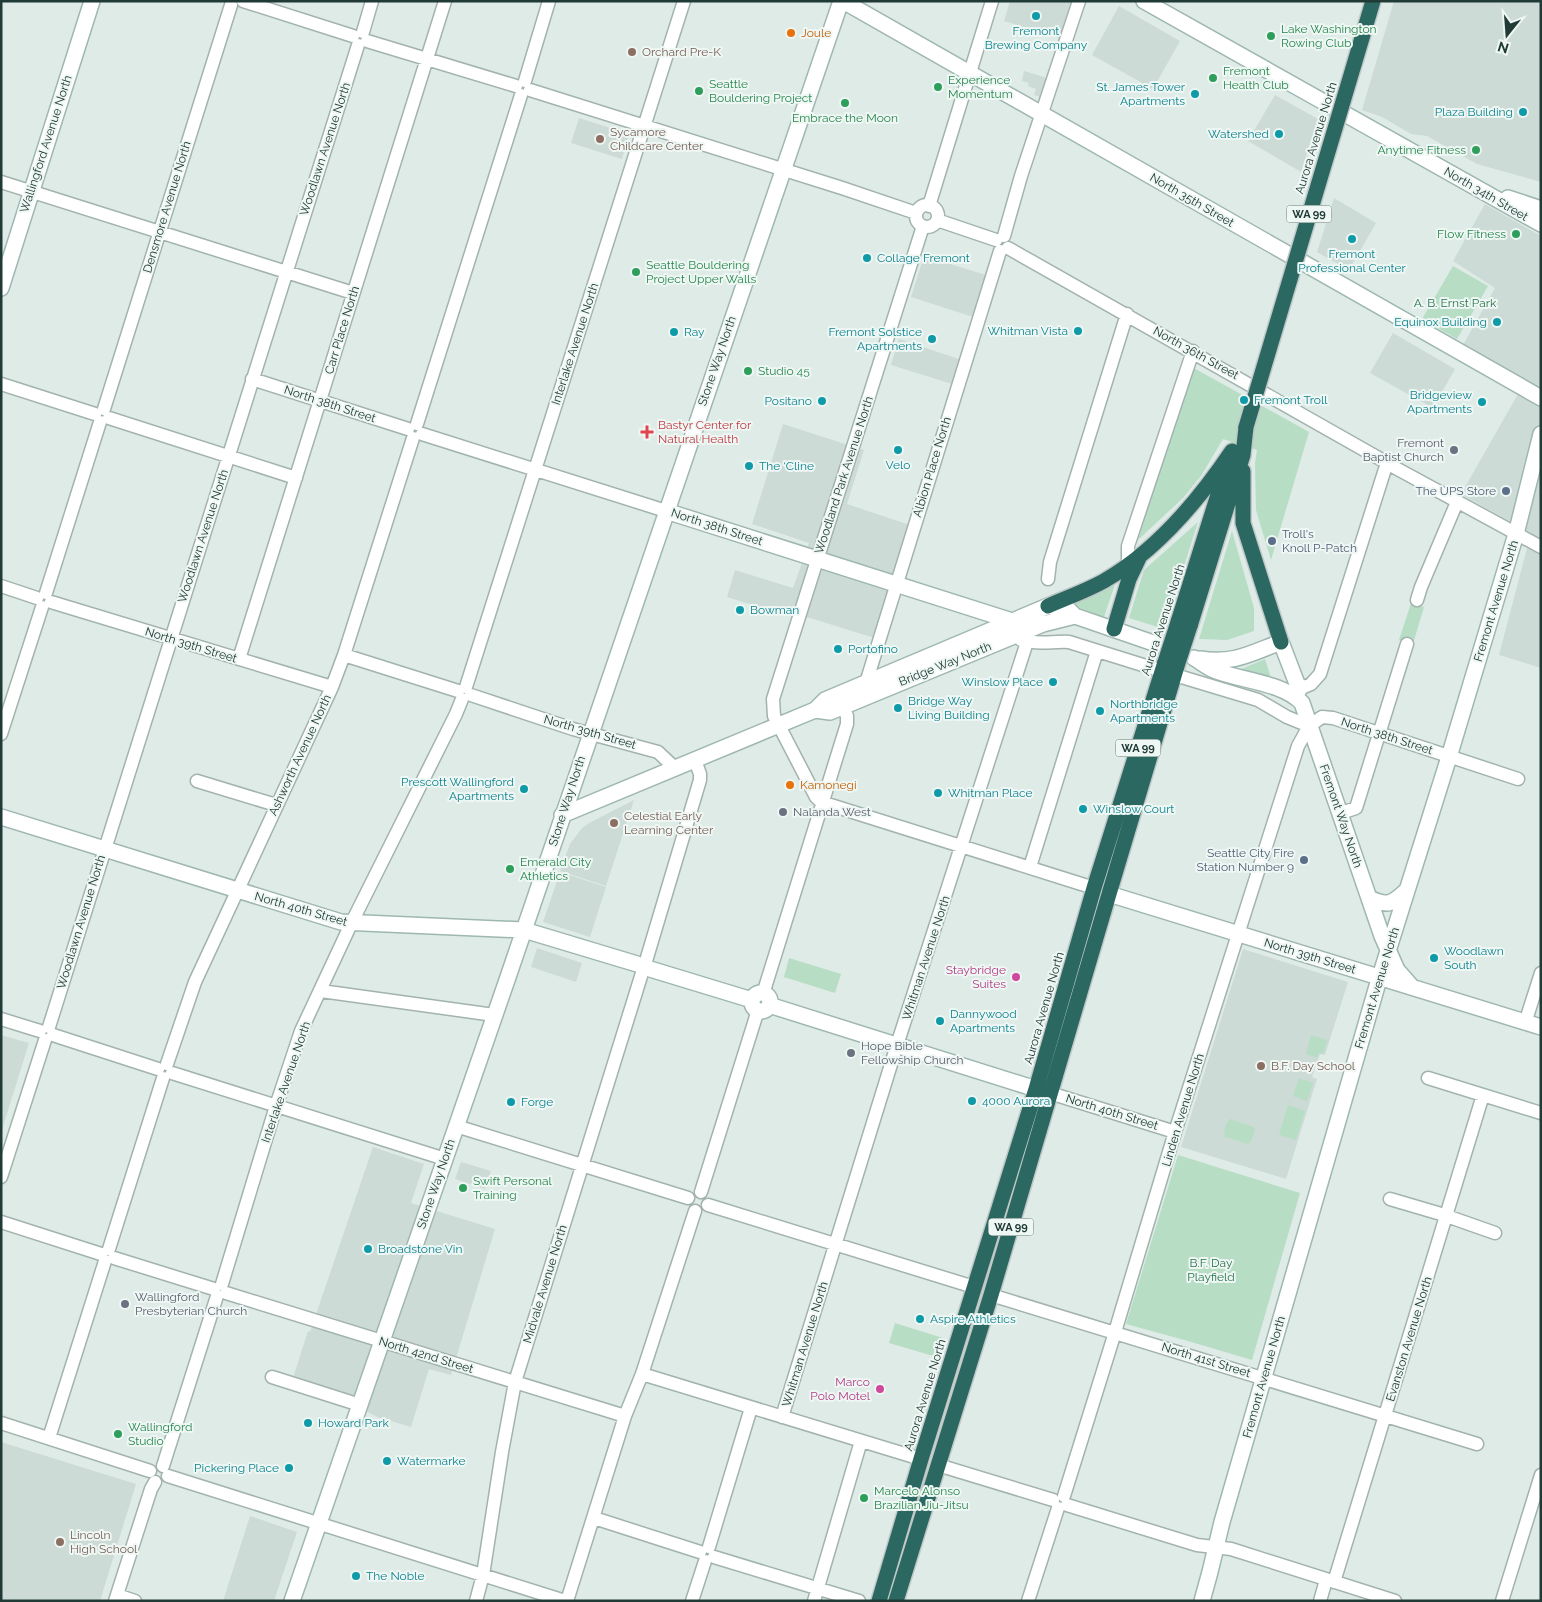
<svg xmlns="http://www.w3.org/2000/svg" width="1542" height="1602" viewBox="0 0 1542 1602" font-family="Raleway,sans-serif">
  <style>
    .built { fill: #cddbd6 }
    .green { fill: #b7ddc5 }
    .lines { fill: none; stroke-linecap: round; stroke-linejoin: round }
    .street-casing { stroke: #a2b3ae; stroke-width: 15 }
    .secondary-casing { stroke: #9eb7b0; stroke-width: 18 }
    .highway-casing { stroke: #c1c8c7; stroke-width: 18 }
    .street { stroke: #fff; stroke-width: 12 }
    .secondary { stroke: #fff; stroke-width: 15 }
    .highway { stroke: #2b6861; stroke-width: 15 }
    .highway-bridge-casing { stroke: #c1c8c7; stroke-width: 18; stroke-linecap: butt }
    .highway-bridge { stroke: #2b6861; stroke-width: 15 }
    .culture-dot { fill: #0f9aa8; stroke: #eff7f4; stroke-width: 2 }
    .food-dot { fill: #e8710a; stroke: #eff7f4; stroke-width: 2 }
    .leisure-dot { fill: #2e9e5b; stroke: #eff7f4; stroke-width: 2 }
    .education-dot { fill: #8d6e63; stroke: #eff7f4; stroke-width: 2 }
    .health-dot { fill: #e0444e; stroke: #eff7f4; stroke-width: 2 }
    .worship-dot { fill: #6b7280; stroke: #eff7f4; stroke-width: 2 }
    .service-dot { fill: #5c6f8a; stroke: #eff7f4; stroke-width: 2 }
    .hotel-dot { fill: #d1479c; stroke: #eff7f4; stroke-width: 2 }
    .labels { text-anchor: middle; stroke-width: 4; stroke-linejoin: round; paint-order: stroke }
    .shield { fill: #eff7f4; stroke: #5e736f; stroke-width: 1 }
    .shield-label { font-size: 11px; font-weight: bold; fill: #203b36 }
    .leisure-label { font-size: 12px; fill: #27864d; stroke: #eff7f4; text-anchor: start }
    .culture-label { font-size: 12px; fill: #0d838f; stroke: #eff7f4; text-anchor: start }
    .food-label { font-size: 12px; fill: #c56008; stroke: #eff7f4; text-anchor: start }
    .education-label { font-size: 12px; fill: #785e54; stroke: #eff7f4; text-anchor: start }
    .street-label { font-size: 12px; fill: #203b36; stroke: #eff7f4 }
    .park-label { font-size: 12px; fill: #29734d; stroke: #eff7f4 }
    .health-label { font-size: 12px; fill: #be3a42; stroke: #eff7f4; text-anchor: start }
    .worship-label { font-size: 12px; fill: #5b616d; stroke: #eff7f4; text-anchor: start }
    .service-label { font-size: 12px; fill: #4e5e75; stroke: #eff7f4; text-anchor: end }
    .hotel-label { font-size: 12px; fill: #b23c85; stroke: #eff7f4; text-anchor: end }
  </style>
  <rect width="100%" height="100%" fill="#dfebe7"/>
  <!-- built -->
  <path class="built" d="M1010 1H1071L1059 38 1004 21Z
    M1394 1H1541V182L1477 164 1427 136 1411 134 1382 117 1362 110Z
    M1119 6 1180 41 1153 89 1092 55Z
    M1024 71 1047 78 1041 97 1034 95 1036 89 1028 86 1029 83 1022 81Z
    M1275 95 1318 119 1301 172 1248 141Z
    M579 118 629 134 622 159 571 143Z
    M1334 198 1376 223 1349 270 1317 252Z
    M1485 204 1541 236V668L1499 655 1531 533 1461 494 1526 380 1463 345 1495 288 1453 261Z
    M924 256 986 275 973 317 911 297Z
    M1393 333 1455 369 1433 408 1370 373Z
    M899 339 959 359 952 384 891 365Z
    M783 424 864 450 847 504 919 528 884 641 810 618 784 615 727 597 735 570 793 588 809 543 752 524Z
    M634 800 606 886 560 871 570 844 582 828 589 823Z
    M560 872 606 887 590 937 543 922Z
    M537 948 582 963 576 982 531 967Z
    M1243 949 1348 982 1325 1055 1320 1054 1312 1077 1317 1079 1286 1179 1181 1147Z
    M1 1035 29 1043 1 1133Z
    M373 1147 424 1164 411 1203 495 1229 451 1375 429 1369 411 1427 377 1417 340 1396 292 1381 308 1331 310 1332Z
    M461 1162 491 1171 485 1189 455 1179Z
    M1 1442 136 1484 100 1601H1Z
    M250 1516 297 1532 274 1601H223Z"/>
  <!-- green -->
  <path class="green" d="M1453 266 1488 286 1457 339 1422 319Z
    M1192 367 1309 432 1271 560 1256 510 1255 463 1257 450 1223 439 1201 476 1183 498 1138 540Z
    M1198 522 1164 629 1129 618 1144 570Z
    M1232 531 1254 608V631L1227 640 1199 639Z
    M1115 584 1104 617 1072 605Z
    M1411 603 1424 607 1413 644 1399 640Z
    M1265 659 1270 675 1269 679 1239 670Z
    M789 958 841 974 835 993 784 977Z
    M1311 1035 1327 1040 1323 1054 1319 1053 1317 1058 1306 1054Z
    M1299 1078 1313 1083 1307 1101 1293 1096Z
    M1288 1105 1305 1111 1296 1140 1279 1135Z
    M1230 1119 1254 1127 1255 1131 1250 1143 1248 1144 1225 1137C1223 1132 1226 1122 1230 1119Z
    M1178 1155 1300 1193 1252 1360 1188 1341 1126 1324Z
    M895 1323 943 1338 937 1357 889 1343Z"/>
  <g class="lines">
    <!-- street casing -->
    <g class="street-casing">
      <path id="street" d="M243 1 353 36
        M363 32 372 1
        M367 41 516 86
        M525 81 549 1
        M530 90 842 188 916 213
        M1 182 353 293
        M916 216a11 11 0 1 1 22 0a11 11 0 1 1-22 0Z
        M929 206 992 1
        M937 220 996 240
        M923 226 773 699 774 716 816 797 821 802 1094 888
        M1004 236 1021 176 1079 1
        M1008 248 1382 460
        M252 379 408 429
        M1 384 95 414
        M104 409 231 5
        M109 418 296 478
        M417 424 521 95
        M422 434 666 511
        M1392 466 1541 547
        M1128 565V546L1193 351
        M1048 579 1050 562 1127 314
        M1 586 37 598
        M46 593 100 422
        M1417 600 1421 587 1457 502
        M51 602 332 687
        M1021 640C1036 645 1054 641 1069 642L1162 671
        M344 655 458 691
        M239 659 445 1
        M1175 675 1258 700 1287 717 1309 726
        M866 683 1000 251
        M466 687 684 1
        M1299 689 1311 684 1320 674 1385 469
        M471 695 573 729 658 752 675 768
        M1 734 42 607
        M197 781 276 805
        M1341 813 1356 808 1407 644
        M1030 867 1097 651
        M646 961 700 780V774L695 760
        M321 991 494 1015
        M763 994 847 724V716L843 707
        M1 1019 40 1031
        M1525 1023 1541 973
        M49 1027 358 45
        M53 1035 158 1069
        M167 1064 195 982 332 687 344 655 413 438
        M172 1073 445 1159
        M1428 1078 1541 1113
        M1050 1093 1175 1132
        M456 1126 688 1198
        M1 1177 45 1040
        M701 1192 758 1010
        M1390 1199 1441 1214 1495 1233
        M708 1205 974 1287
        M1 1222 101 1254
        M109 1249 163 1078
        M114 1258 214 1289
        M222 1284 276 1106 301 1031 351 924 456 714 462 699
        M226 1293 625 1416
        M991 1295 1477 1444
        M642 1374 921 1459
        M272 1377 360 1405
        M782 1417 897 1045 1027 642
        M1 1423 150 1471
        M49 1438 105 1261
        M938 1465 1053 1500
        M163 1466 217 1296
        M168 1476 565 1601
        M1064 1496 1112 1342 1175 1132 1298 746 1309 726 1322 717 1333 718 1518 779
        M1067 1505 1197 1545 1231 1549 1395 1601
        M594 1518 700 1552
        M709 1547 751 1408
        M714 1557 859 1601
        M1334 1582 1483 1095
        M117 1595 135 1601
        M115 1601 151 1489 155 1482
        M476 1601 483 1575 502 1452 515 1382 642 973
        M567 1601 625 1416 642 1374 695 1211
        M692 1601 705 1561
        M814 1601 861 1441
        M1028 1601 1058 1508
        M1320 1601 1326 1580
        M1502 1601 1541 1475"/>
    </g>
    <!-- secondary casing -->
    <g class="secondary-casing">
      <path id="secondary" d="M843 1 1541 398
        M1144 1 1541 224
        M1508 198 1541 209
        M1 288 92 1
        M666 511 1012 621
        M1194 658C1201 662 1207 667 1214 670 1241 681 1282 682 1302 703L1382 936 1397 970 1412 987
        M1200 659C1234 664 1249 654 1281 642L1299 689 1296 697
        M815 710 830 712 1043 624 1075 616
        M562 815 815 710 825 700 1048 606 1068 609 1075 616 1162 646
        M1 817 341 922 524 930 637 964
        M1109 894 1541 1027
        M1369 898C1388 907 1392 904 1407 890
        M650 969 752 1000
        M752 1002a9 9 0 1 1 18 0a9 9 0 1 1-18 0Z
        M769 1005 1036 1089
        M292 1601 507 980 841 1
        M1202 1601 1210 1572 1222 1522 1377 986 1449 757 1516 534 1541 434"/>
    </g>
    <!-- highway casing -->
    <g class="highway-casing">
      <path id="highway" d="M1243 471V523L1281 642
        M1048 606C1066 598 1086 591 1104 581 1156 551 1199 500 1232 451
        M1178 622 1227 466
        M1190 626 1243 455 1246 427
        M1114 629 1129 579 1139 558
        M879 1601 921 1459 1036 1089 1094 888 1165 662
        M896 1601 991 1295 1109 894 1177 666"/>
    </g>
    <!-- street -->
    <use href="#street" class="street"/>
    <!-- secondary -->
    <use href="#secondary" class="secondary"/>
    <!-- highway -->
    <use href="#highway" class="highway"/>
    <!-- highway-bridge casing -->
    <g class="highway-bridge-casing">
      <path id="highway-bridge" d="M1246 427 1373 1
        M1165 662 1178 622
        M1177 666 1190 626"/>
    </g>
    <!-- highway-bridge -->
    <use href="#highway-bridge" class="highway-bridge"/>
  </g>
  <!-- markers -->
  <g class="culture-dot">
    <circle cx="1036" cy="16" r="5"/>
    <circle cx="1195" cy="94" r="5"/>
    <circle cx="1523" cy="112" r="5"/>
    <circle cx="1279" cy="134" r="5"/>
    <circle cx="1352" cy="239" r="5"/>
    <circle cx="867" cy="258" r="5"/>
    <circle cx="1497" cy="322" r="5"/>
    <circle cx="1078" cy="331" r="5"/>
    <circle cx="674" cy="332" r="5"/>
    <circle cx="932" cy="339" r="5"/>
    <circle cx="1244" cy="400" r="5"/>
    <circle cx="822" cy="401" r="5"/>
    <circle cx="1482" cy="402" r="5"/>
    <circle cx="898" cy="450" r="5"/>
    <circle cx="749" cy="466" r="5"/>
    <circle cx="740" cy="610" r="5"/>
    <circle cx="838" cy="649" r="5"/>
    <circle cx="1053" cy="682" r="5"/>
    <circle cx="898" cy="708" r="5"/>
    <circle cx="1100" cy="711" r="5"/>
    <circle cx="524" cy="789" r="5"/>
    <circle cx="938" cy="793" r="5"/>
    <circle cx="1083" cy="809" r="5"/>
    <circle cx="1434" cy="958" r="5"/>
    <circle cx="940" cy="1021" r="5"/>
    <circle cx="972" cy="1101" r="5"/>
    <circle cx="511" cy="1102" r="5"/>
    <circle cx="368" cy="1249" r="5"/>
    <circle cx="920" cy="1319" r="5"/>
    <circle cx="308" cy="1423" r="5"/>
    <circle cx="387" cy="1461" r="5"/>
    <circle cx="289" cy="1468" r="5"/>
    <circle cx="356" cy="1576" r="5"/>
  </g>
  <g class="food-dot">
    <circle cx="791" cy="33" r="5"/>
    <circle cx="790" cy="785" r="5"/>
  </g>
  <g class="leisure-dot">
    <circle cx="1271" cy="36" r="5"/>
    <circle cx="1213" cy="78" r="5"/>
    <circle cx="938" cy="87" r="5"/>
    <circle cx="699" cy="91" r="5"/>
    <circle cx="845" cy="103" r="5"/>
    <circle cx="1476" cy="150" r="5"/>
    <circle cx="1516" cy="234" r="5"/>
    <circle cx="636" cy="272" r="5"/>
    <circle cx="748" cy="371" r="5"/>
    <circle cx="510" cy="869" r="5"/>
    <circle cx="463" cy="1188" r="5"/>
    <circle cx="118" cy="1434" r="5"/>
    <circle cx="864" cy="1498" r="5"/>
  </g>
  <g class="education-dot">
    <circle cx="632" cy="52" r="5"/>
    <circle cx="600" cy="139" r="5"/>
    <circle cx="614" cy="823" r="5"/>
    <circle cx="1261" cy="1066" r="5"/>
    <circle cx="60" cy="1542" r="5"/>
  </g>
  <path class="health-dot" d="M644.5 424.5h5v5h5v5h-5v5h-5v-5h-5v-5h5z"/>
  <g class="worship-dot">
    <circle cx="1454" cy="450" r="5"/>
    <circle cx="783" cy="812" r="5"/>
    <circle cx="851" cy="1053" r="5"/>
    <circle cx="125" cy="1304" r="5"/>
  </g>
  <g class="service-dot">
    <circle cx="1506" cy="491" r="5"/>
    <circle cx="1272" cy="541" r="5"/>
    <circle cx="1304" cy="860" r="5"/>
  </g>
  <g class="hotel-dot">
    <circle cx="1016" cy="977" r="5"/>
    <circle cx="880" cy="1389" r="5"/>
  </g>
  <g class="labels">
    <!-- shield labels -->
    <g class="shield">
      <rect x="1286.5" y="205.5" width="45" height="17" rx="4"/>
      <rect x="1115.5" y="739.5" width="45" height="17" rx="4"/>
      <rect x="988.5" y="1218.5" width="45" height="17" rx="4"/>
    </g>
    <g class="shield-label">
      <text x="1309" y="218">WA 99</text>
      <text x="1138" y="752">WA 99</text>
      <text x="1011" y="1231">WA 99</text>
    </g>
    <!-- leisure labels -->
    <g class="leisure-label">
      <text x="1281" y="33">Lake Washington<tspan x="1281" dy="14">Rowing Club</tspan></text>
      <text x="1223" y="75">Fremont<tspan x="1223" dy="14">Health Club</tspan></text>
      <text x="948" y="84">Experience<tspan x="948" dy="14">Momentum</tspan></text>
      <text x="709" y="88">Seattle<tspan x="709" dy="14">Bouldering Project</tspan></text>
      <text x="845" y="122" text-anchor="middle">Embrace the Moon</text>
      <text x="1466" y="154" text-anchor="end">Anytime Fitness</text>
      <text x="1506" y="238" text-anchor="end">Flow Fitness</text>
      <text x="646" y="269">Seattle Bouldering<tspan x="646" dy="14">Project Upper Walls</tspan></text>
      <text x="758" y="375">Studio 45</text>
      <text x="520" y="866">Emerald City<tspan x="520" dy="14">Athletics</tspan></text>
      <text x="473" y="1185">Swift Personal<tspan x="473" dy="14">Training</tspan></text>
      <text x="128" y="1431">Wallingford<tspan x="128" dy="14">Studio</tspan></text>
      <text x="874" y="1495">Marcelo Alonso<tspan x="874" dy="14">Brazilian Jiu-Jitsu</tspan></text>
    </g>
    <!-- culture labels -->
    <g class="culture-label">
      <text x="1036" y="35" text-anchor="middle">Fremont<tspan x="1036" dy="14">Brewing Company</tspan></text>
      <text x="1185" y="91" text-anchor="end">St. James Tower<tspan x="1185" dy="14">Apartments</tspan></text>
      <text x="1513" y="116" text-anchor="end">Plaza Building</text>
      <text x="1269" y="138" text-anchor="end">Watershed</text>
      <text x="1352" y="258" text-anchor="middle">Fremont<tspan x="1352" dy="14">Professional Center</tspan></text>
      <text x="877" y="262">Collage Fremont</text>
      <text x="1487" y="326" text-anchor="end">Equinox Building</text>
      <text x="1068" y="335" text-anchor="end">Whitman Vista</text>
      <text x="684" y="336">Ray</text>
      <text x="922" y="336" text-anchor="end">Fremont Solstice<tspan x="922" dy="14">Apartments</tspan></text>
      <text x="1472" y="399" text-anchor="end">Bridgeview<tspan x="1472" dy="14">Apartments</tspan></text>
      <text x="1254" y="404">Fremont Troll</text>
      <text x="812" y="405" text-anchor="end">Positano</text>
      <text x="898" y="469" text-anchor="middle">Velo</text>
      <text x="759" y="470">The ‘Cline</text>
      <text x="750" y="614">Bowman</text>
      <text x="848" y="653">Portofino</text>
      <text x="1043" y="686" text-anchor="end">Winslow Place</text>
      <text x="908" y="705">Bridge Way<tspan x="908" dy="14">Living Building</tspan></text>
      <text x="1110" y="708">Northbridge<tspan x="1110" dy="14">Apartments</tspan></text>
      <text x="514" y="786" text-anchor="end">Prescott Wallingford<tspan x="514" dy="14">Apartments</tspan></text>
      <text x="948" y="797">Whitman Place</text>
      <text x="1093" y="813">Winslow Court</text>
      <text x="1444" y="955">Woodlawn<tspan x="1444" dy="14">South</tspan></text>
      <text x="950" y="1018">Dannywood<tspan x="950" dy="14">Apartments</tspan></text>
      <text x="982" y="1105">4000 Aurora</text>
      <text x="521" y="1106">Forge</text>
      <text x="378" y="1253">Broadstone Vin</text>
      <text x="930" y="1323">Aspire Athletics</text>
      <text x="318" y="1427">Howard Park</text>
      <text x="397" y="1465">Watermarke</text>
      <text x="279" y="1472" text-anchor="end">Pickering Place</text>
      <text x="366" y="1580">The Noble</text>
    </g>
    <!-- food labels -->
    <g class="food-label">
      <text x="801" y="37">Joule</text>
      <text x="800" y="789">Kamonegi</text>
    </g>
    <!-- education labels -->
    <g class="education-label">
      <text x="642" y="56">Orchard Pre-K</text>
      <text x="610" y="136">Sycamore<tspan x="610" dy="14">Childcare Center</tspan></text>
      <text x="624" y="820">Celestial Early<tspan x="624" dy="14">Learning Center</tspan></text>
      <text x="1271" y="1070">B.F. Day School</text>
      <text x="70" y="1539">Lincoln<tspan x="70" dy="14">High School</tspan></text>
    </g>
    <!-- street labels -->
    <g class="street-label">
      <text transform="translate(1316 138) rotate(-73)" y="4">Aurora Avenue North</text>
      <text transform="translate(46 144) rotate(-72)" y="4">Wallingford Avenue North</text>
      <text transform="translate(325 149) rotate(-72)" y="4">Woodlawn Avenue North</text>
      <text transform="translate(1486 194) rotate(30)" y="4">North 34th Street</text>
      <text transform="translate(1192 200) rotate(30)" y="4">North 35th Street</text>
      <text transform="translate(167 207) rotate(-73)" y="4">Densmore Avenue North</text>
      <text transform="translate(342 330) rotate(-73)" y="4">Carr Place North</text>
      <text transform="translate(575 344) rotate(-72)" y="4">Interlake Avenue North</text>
      <text transform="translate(1196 353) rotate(29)" y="4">North 36th Street</text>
      <text transform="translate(717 361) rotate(-71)" y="4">Stone Way North</text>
      <text transform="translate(330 404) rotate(18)" y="4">North 38th Street</text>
      <text transform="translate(932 467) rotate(-73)" y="4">Albion Place North</text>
      <text transform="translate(844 475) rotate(-72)" y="4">Woodland Park Avenue North</text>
      <text transform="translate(717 527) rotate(18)" y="4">North 38th Street</text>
      <text transform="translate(203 536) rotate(-72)" y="4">Woodlawn Avenue North</text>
      <text transform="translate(1496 601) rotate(-73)" y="4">Fremont Avenue North</text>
      <text transform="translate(1163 620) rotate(-72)" y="4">Aurora Avenue North</text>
      <text transform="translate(191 645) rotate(17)" y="4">North 39th Street</text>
      <text transform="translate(945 664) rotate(-22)" y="4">Bridge Way North</text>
      <text transform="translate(590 732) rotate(16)" y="4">North 39th Street</text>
      <text transform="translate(1387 736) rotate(18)" y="4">North 38th Street</text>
      <text transform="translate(300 755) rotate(-65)" y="4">Ashworth Avenue North</text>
      <text transform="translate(567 801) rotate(-72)" y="4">Stone Way North</text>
      <text transform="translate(1341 816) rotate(71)" y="4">Fremont Way North</text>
      <text transform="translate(301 909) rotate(16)" y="4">North 40th Street</text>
      <text transform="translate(81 922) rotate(-73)" y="4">Woodlawn Avenue North</text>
      <text transform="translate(1310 956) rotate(17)" y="4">North 39th Street</text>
      <text transform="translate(926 958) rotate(-72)" y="4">Whitman Avenue North</text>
      <text transform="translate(1377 988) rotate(-73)" y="4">Fremont Avenue North</text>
      <text transform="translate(1044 1008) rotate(-74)" y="4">Aurora Avenue North</text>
      <text transform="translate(286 1082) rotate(-71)" y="4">Interlake Avenue North</text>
      <text transform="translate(1183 1110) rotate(-73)" y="4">Linden Avenue North</text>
      <text transform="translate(1112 1112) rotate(17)" y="4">North 40th Street</text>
      <text transform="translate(436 1184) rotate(-71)" y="4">Stone Way North</text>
      <text transform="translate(545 1284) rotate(-73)" y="4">Midvale Avenue North</text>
      <text transform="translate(1409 1339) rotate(-73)" y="4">Evanston Avenue North</text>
      <text transform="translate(805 1344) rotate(-73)" y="4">Whitman Avenue North</text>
      <text transform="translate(426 1355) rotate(17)" y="4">North 42nd Street</text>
      <text transform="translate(1206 1360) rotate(17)" y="4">North 41st Street</text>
      <text transform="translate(1264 1377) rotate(-74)" y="4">Fremont Avenue North</text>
      <text transform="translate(925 1395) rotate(-73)" y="4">Aurora Avenue North</text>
    </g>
    <!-- park labels -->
    <g class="park-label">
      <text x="1455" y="307">A. B. Ernst Park</text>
      <text x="1211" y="1267">B.F. Day<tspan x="1211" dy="14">Playfield</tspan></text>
    </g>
    <!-- health labels -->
    <g class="health-label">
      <text x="658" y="429">Bastyr Center for<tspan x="658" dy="14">Natural Health</tspan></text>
    </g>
    <!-- worship labels -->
    <g class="worship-label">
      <text x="1444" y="447" text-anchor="end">Fremont<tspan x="1444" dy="14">Baptist Church</tspan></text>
      <text x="793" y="816">Nalanda West</text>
      <text x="861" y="1050">Hope Bible<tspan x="861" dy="14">Fellowship Church</tspan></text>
      <text x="135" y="1301">Wallingford<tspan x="135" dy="14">Presbyterian Church</tspan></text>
    </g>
    <!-- service labels -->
    <g class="service-label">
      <text x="1496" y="495">The UPS Store</text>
      <text x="1282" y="538" text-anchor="start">Troll's<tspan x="1282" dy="14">Knoll P-Patch</tspan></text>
      <text x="1294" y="857">Seattle City Fire<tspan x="1294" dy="14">Station Number 9</tspan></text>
    </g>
    <!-- hotel labels -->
    <g class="hotel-label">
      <text x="1006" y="974">Staybridge<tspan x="1006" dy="14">Suites</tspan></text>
      <text x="870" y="1386">Marco<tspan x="870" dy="14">Polo Motel</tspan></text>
    </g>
  </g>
  <!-- border -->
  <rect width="1542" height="1602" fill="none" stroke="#203b36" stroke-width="5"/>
  <!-- north arrow -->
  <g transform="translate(1507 35) rotate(197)" stroke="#eff7f4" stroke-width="4" paint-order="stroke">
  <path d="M0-4L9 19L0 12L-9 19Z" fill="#203b36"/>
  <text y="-8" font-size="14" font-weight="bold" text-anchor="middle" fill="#203b36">N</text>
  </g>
</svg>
